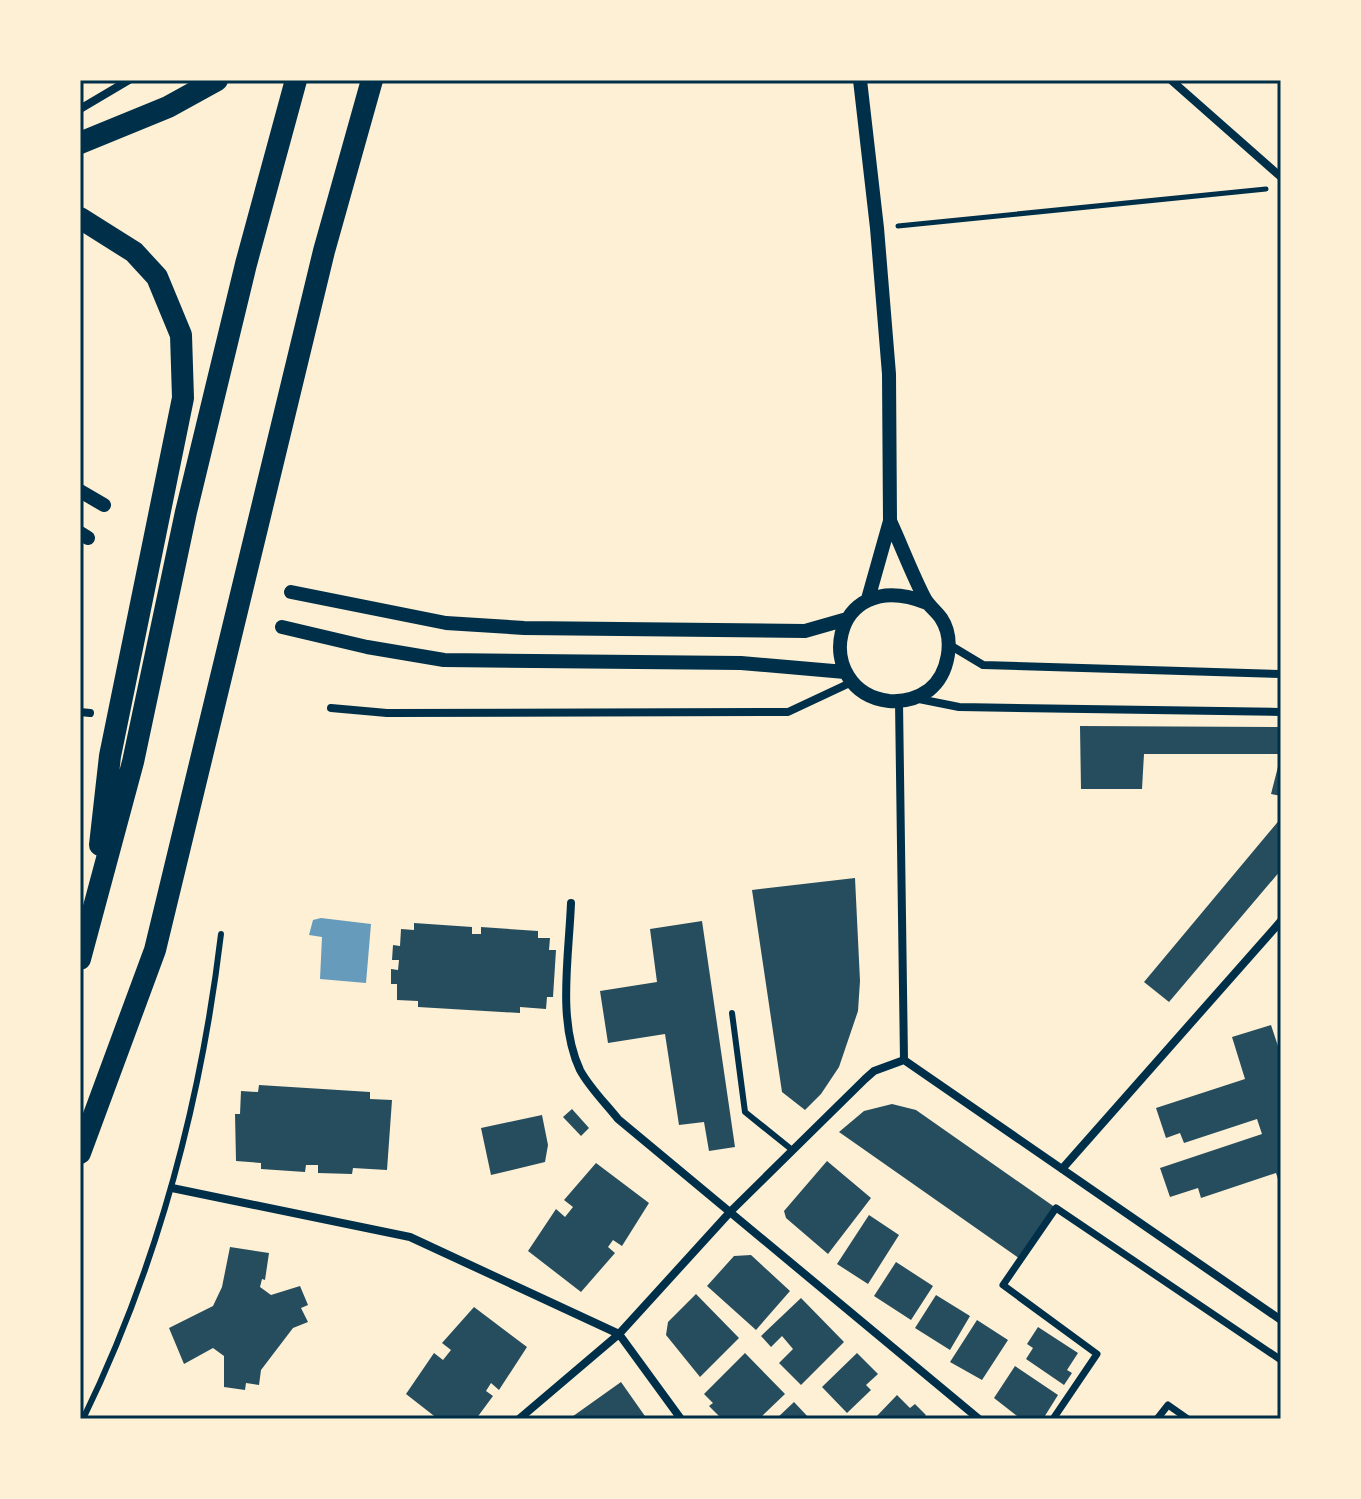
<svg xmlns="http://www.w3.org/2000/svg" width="1361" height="1499" viewBox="0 0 1361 1499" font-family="Raleway,sans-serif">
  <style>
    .water { fill: #669bbc }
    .building { fill: #264d5e }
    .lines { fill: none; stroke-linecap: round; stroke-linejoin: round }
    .path { stroke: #003049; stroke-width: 5 }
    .service { stroke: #003049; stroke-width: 6 }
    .pedestrian { stroke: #003049; stroke-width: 7 }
    .minor { stroke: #003049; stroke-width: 8 }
    .tertiary { stroke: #003049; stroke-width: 14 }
    .motorway { stroke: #003049; stroke-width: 22 }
    .neatline { fill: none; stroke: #003049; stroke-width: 3 }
  </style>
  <rect width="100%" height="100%" fill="#fdf0d5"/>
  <!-- water -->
  <path class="water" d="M321 918 371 924 366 983 320 979 322 937 309 935 313 920Z"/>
  <!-- building -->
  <path class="building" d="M1080 726 1281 727V754H1144L1142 789H1081Z
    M1281 755V796L1271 794Z
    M1281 818V870L1169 1002 1144 982Z
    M855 878 860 981 858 1011 839 1067 821 1094 805 1110 782 1092 752 890Z
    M702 921 735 1147 709 1151 704 1122 679 1125 665 1034 608 1043 600 991 657 982 650 929Z
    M414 923 472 927V934H481V927L538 931V938H550L549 950H556L553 997H547L546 1009 520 1007V1013L418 1007V1001L397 1000V984H391V969L398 970 399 960H392L393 945 400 946 401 929 414 930Z
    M1271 1025 1281 1055V1188L1276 1173 1201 1198 1198 1188 1170 1197 1160 1168 1262 1134 1257 1119 1184 1143 1180 1133 1166 1138 1156 1108 1245 1079 1232 1037Z
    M259 1085 370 1092V1099L392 1100 387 1170 353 1168 352 1174 318 1173V1165H306L305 1172 261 1169V1163L236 1161 235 1114H240L241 1091 258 1092Z
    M892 1104 916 1110 1056 1208 1020 1259 839 1132 864 1111Z
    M572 1109 589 1128 581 1136 563 1117Z
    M542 1115 548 1145 545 1162 491 1175 481 1128Z
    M827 1161 871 1198 828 1254 786 1218 784 1211Z
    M596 1163 649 1203 622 1246 613 1240 608 1247 615 1253 581 1292 528 1251 556 1209 565 1217 573 1207 564 1200Z
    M869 1215 899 1235 868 1284 837 1264Z
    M230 1247 269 1253 265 1280 262 1279 260 1287 271 1295 300 1286 308 1305 301 1308 308 1322 293 1328 261 1370 259 1385 246 1383 245 1390 224 1387V1356L213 1348 184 1364 169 1328 213 1306 222 1287Z
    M751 1255 790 1291 756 1330 707 1286 734 1256Z
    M896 1262 933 1286 911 1320 874 1296Z
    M696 1294 739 1338 700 1377 666 1335 668 1322Z
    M936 1295 970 1316 950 1350 915 1328Z
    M801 1298 844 1342 801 1385 779 1363 793 1349 782 1336 771 1347 761 1336Z
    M474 1307 527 1347 499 1390 491 1383 486 1391 493 1396 476 1419H438L406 1394 434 1353 443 1360 451 1350 442 1343Z
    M977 1320 1008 1340 982 1380 950 1362Z
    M1038 1327 1078 1353 1067 1370 1072 1373 1064 1385 1026 1359 1033 1348 1027 1344Z
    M745 1353 785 1394 759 1419H722L709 1406 713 1403 704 1394Z
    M857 1353 878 1374 866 1385 871 1390 847 1413 822 1387Z
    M1015 1366 1058 1395 1043 1419H1021L994 1398Z
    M621 1382 647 1419H569Z
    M897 1395 910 1408 915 1404 926 1415 922 1419H874Z
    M794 1402 810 1419H776Z"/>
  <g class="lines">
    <!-- path -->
    <path class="path" d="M898 226 1266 189"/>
    <!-- service -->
    <path class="service" d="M732 1013 745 1112 791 1149
      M83 1419C157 1267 201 1102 221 934"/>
    <!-- pedestrian -->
    <path class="pedestrian" d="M1053 1419 1097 1354 1003 1285 1056 1208 1281 1360
      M1157 1419 1168 1405 1188 1419"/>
    <!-- minor -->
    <path class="minor" d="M1171 80 1281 177
      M80 109 129 80
      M948 644 983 665 1281 674
      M914 698 959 707 1281 712
      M899 702 904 1060
      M331 708 387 713 788 712 852 682
      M80 712 90 713
      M571 903C569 956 557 1021 580 1070 589 1087 606 1104 618 1119L979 1419
      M904 1060 1281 1320
      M1062 1169 1281 921
      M172 1188 410 1237 619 1334 681 1419
      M519 1419 619 1334 731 1211 865 1079 874 1071 904 1060"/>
    <!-- tertiary -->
    <path class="tertiary" d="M860 80 877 228 889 374 890 521 868 599
      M80 491 104 505
      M890 521C902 547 912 574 925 599 929 606 936 611 941 618 955 639 949 674 929 690 918 698 903 702 889 701 811 692 828 563 927 603
      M80 533 88 538
      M291 592 446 623 524 628 805 631 847 619
      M282 627 367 647 444 660 741 663 845 672"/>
    <!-- motorway -->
    <path class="motorway" d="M80 143 168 107 217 80
      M80 218 134 252 157 277 181 335 183 398 110 756 100 845
      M80 959 133 762 186 512 246 264 296 80
      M80 1153 155 950 324 251 372 80"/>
  </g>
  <!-- border -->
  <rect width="1361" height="1499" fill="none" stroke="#fdf0d5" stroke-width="164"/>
  <rect x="82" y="82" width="1197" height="1335" class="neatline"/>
</svg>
